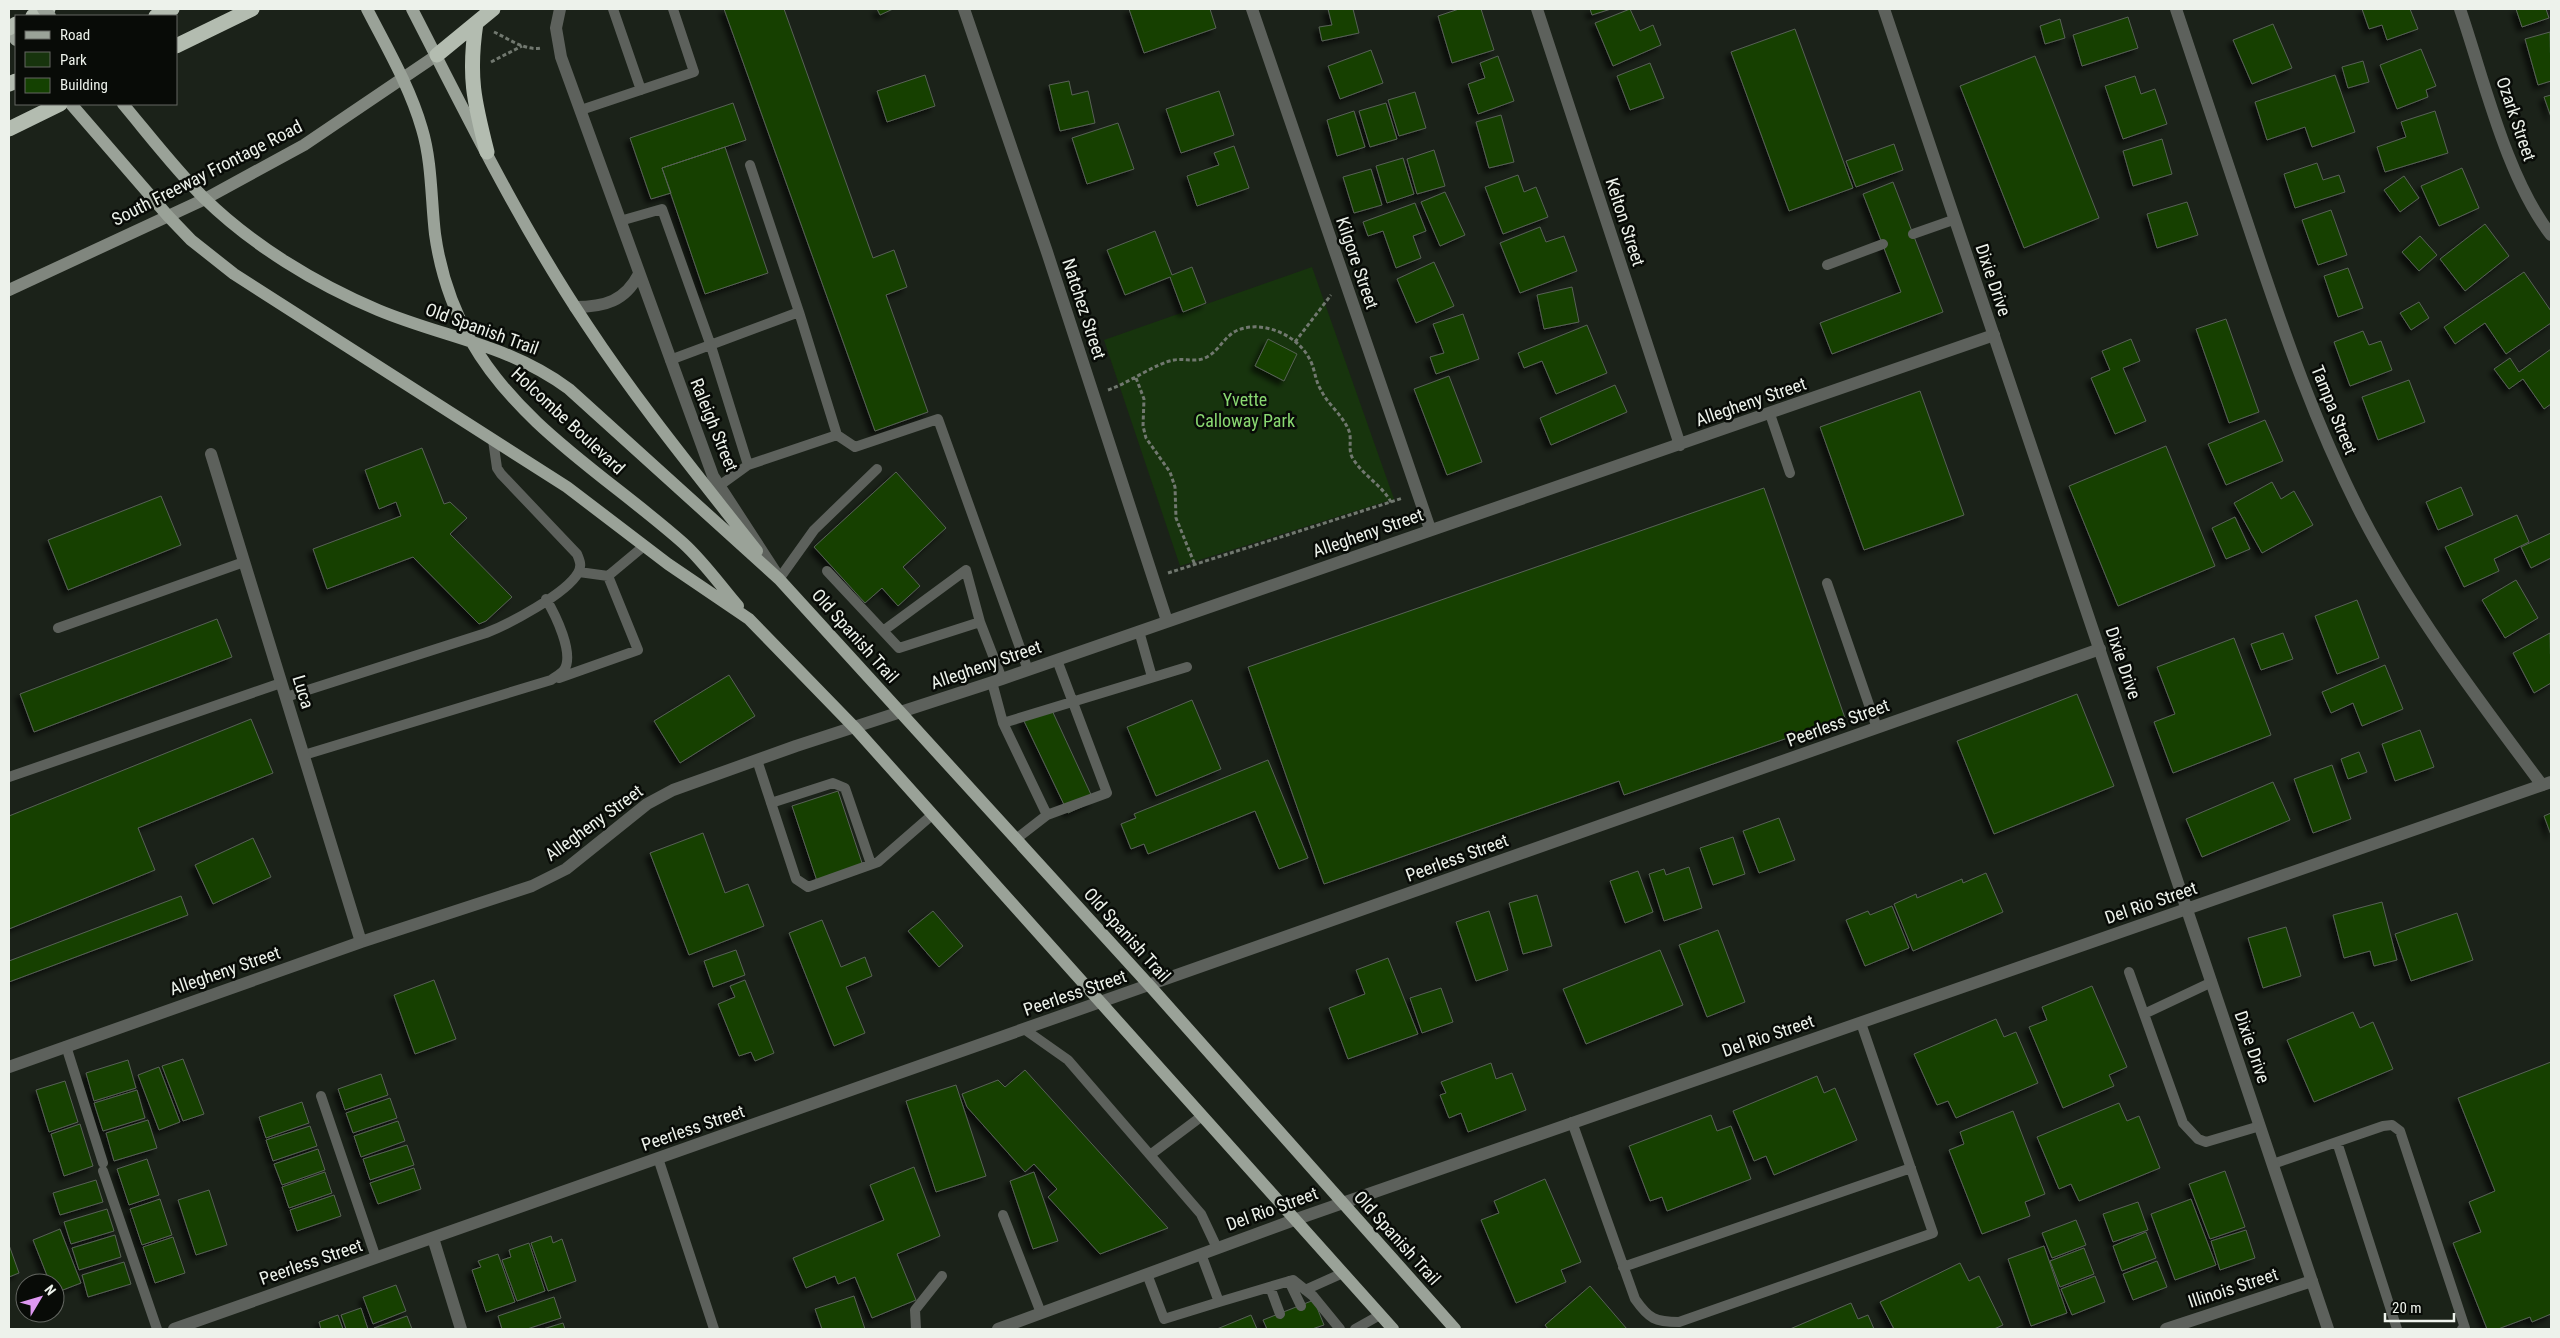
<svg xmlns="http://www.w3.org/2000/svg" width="2560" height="1338" viewBox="0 0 2560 1338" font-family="'Roboto Condensed',sans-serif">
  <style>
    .green { fill: #17340d }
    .building { fill: #144101; stroke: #586156; filter: url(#shadow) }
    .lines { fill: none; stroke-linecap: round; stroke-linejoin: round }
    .path { stroke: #71786f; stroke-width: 3; stroke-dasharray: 4 2.5; stroke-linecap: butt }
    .service { stroke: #5d615c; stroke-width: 10 }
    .minor { stroke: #5d615c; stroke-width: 12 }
    .tertiary { stroke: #5d615c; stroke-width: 12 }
    .secondary { stroke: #80867e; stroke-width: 12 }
    .primary { stroke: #9aa298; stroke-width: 12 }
    .motorway { stroke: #b3bcb0; stroke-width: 15 }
    .primary-bridge { stroke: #9aa298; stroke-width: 12 }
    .labels { text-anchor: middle; stroke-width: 5; stroke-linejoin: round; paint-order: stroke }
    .street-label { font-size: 18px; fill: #edf2eb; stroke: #080b07 }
    .park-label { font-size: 18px; fill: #89d871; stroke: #080b07 }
  </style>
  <defs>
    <filter id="shadow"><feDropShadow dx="-4.5" dy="4.5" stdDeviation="2.5" flood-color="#0009"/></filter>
  </defs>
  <rect width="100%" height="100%" fill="#1b2219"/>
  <!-- green -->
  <path class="green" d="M1312 267 1394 499 1180 566 1104 340Z"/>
  <!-- building -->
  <path class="building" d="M724 9H784L873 258 894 250 907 287 886 295 928 412 875 431Z
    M877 9H893L880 15Z
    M1129 9H1210L1216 28 1144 53Z
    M1328 9H1353L1359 33 1322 41 1319 27 1332 25Z
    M1459 9H1481L1494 50 1452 63 1438 16Z
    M1590 9H1611L1592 15Z
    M1630 9 1640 31 1653 25 1661 45 1613 66 1595 23Z
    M2362 9H2410L2418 29 2387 40 2382 25 2369 29Z
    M2516 9H2546L2549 18 2522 27Z
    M2128 17 2138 48 2082 66 2073 35Z
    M2060 19 2065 38 2045 44 2040 26Z
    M2273 24 2292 68 2252 84 2233 40Z
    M1795 29 1853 188 1789 211 1731 52Z
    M2550 32 2551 81 2538 85 2525 39Z
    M2421 49 2436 86 2426 90 2428 97 2397 109 2380 65Z
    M1371 50 1383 83 1340 99 1328 66Z
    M1498 56 1514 101 1478 114 1468 84 1485 78 1480 63Z
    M2035 56 2099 218 2024 248 1960 86Z
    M2363 61 2369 82 2348 88 2342 67Z
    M1650 63 1664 98 1630 110 1617 76Z
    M925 75 935 106 887 122 877 91Z
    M2335 75 2355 132 2312 147 2305 127 2267 140 2255 102Z
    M2135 76 2141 94 2155 89 2167 124 2123 139 2105 86Z
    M1069 81 1072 95 1088 91 1095 123 1060 131 1049 85Z
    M1219 91 1234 135 1181 153 1166 109Z
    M1415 92 1426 128 1399 136 1388 100Z
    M2551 95V117L2544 97Z
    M733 103 746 140 662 168 671 193 651 199 630 138Z
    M1386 103 1397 139 1370 147 1359 111Z
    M1354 111 1365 147 1337 156 1327 120Z
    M2435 111 2448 153 2385 172 2377 147 2406 137 2401 122Z
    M1501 115 1514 162 1489 168 1476 122Z
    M1118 123 1134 169 1087 184 1072 138Z
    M2162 139 2172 174 2133 186 2123 151Z
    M1894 144 1903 170 1856 187 1846 161Z
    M1234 146 1249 188 1197 206 1187 176 1219 165 1214 153Z
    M725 147 768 273 705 294 662 168Z
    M1434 150 1445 186 1417 194 1407 159Z
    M1403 158 1414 194 1387 203 1376 166Z
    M2317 163 2323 180 2339 175 2345 192 2295 208 2284 174Z
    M2462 168 2479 208 2439 226 2421 186Z
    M1371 169 1382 205 1354 213 1343 177Z
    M1518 175 1524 192 1536 187 1548 217 1503 234 1485 187Z
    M2404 176 2419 198 2400 212 2384 190Z
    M1893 182 1943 312 1832 354 1820 323 1901 292 1863 194Z
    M1445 192 1465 235 1440 246 1421 202Z
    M2187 202 2198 235 2157 248 2147 214Z
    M1415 203 1426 231 1413 236 1421 258 1396 268 1383 231 1368 236 1363 222Z
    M2331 210 2347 255 2318 265 2302 220Z
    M2485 224 2509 256 2465 291 2440 259Z
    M1540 227 1546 242 1564 236 1577 271 1520 293 1500 243Z
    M1155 231 1172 275 1192 267 1206 303 1183 312 1170 277 1125 295 1107 250Z
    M2420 236 2437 255 2419 271 2402 252Z
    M1434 262 1454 306 1416 323 1397 279Z
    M2348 268 2363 308 2338 317 2324 276Z
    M2524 272 2551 311V323L2506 354 2485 323 2455 344 2444 327Z
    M1572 287 1579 322 1544 329 1537 295Z
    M2419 302 2429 318 2411 330 2400 313Z
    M1463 314 1479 359 1436 374 1430 357 1444 353 1433 324Z
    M2226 319 2259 412 2229 423 2196 329Z
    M1587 325 1607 373 1556 394 1542 361 1524 368 1518 353Z
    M2363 331 2369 345 2381 341 2392 370 2350 386 2334 342Z
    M1268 339 1297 354 1284 381 1255 366Z
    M2131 339 2140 361 2123 368 2146 421 2115 434 2091 378 2110 370 2102 351Z
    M2551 349V404L2544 409 2523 379 2509 389 2494 369 2510 358 2519 372Z
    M1449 376 1482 462 1447 475 1414 389Z
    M2409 380 2425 422 2378 440 2362 397Z
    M1615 385 1627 412 1551 445 1540 418Z
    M1920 391 1964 515 1864 550 1820 427Z
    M2265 420 2283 461 2226 485 2208 444Z
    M2166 446 2215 566 2118 606 2069 486Z
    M422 448 444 504 450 502 467 518 450 534 512 597 486 621 479 624 413 557 327 589 313 549 401 516 396 502 379 509 365 470Z
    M896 472 946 528 903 567 920 586 898 606 882 588 865 603 814 547Z
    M2272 482 2281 499 2294 491 2313 525 2262 553 2234 503Z
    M2461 487 2473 515 2438 530 2426 502Z
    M1764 488 1845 718 1624 795 1619 781 1324 884 1248 667Z
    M161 496 181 545 68 590 48 540Z
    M2517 515 2529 542 2494 559 2499 571 2464 587 2445 547Z
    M2235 517 2250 549 2226 559 2212 528Z
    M2551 533V558L2531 568 2521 547Z
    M2516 580 2538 618 2505 638 2482 600Z
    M2357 600 2379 658 2337 674 2315 616Z
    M217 619 232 657 34 732 20 694Z
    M2283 633 2293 659 2261 670 2251 644Z
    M2550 633 2551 683 2534 693 2513 653Z
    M2234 638 2271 735 2173 773 2154 722 2175 714 2157 667Z
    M2385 665 2403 709 2362 726 2353 703 2331 713 2322 692Z
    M729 675 755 716 680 763 654 721Z
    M2077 694 2114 786 1994 834 1957 741Z
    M1192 700 1221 769 1156 796 1127 727Z
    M1050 706 1094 801 1068 813 1023 719Z
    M251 719 273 773 138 828 155 870 9 929V816Z
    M2420 730 2434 767 2395 781 2382 744Z
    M2359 752 2367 772 2348 779 2341 759Z
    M1268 760 1308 858 1279 869 1255 811 1148 854 1144 844 1131 849 1121 824 1136 818 1134 814Z
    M2332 765 2351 819 2313 833 2294 779Z
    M2273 782 2290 820 2202 857 2186 819Z
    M838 791 863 866 817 881 792 806Z
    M2551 813V835L2544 816Z
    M1779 818 1795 860 1759 873 1743 831Z
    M703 833 725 893 748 884 764 926 689 955 650 853Z
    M1733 837 1745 874 1713 885 1700 848Z
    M253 838 271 877 213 904 195 865Z
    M1689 867 1702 908 1664 921 1649 874 1664 869 1666 875Z
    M1638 871 1653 912 1625 923 1610 881Z
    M1986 873 2003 912 1913 951 1894 904 1916 894 1917 898 1962 879 1963 883Z
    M1537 895 1552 946 1523 954 1509 903Z
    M181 896 188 915 9 982V961Z
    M2382 902 2397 960 2374 966 2370 951 2344 958 2333 915Z
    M1892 906 1909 948 1865 966 1846 920 1868 911 1870 915Z
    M933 911 963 946 939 967 908 931Z
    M1489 911 1508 970 1476 981 1456 922Z
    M2457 913 2473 960 2411 981 2395 934Z
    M822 920 841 967 865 957 872 976 846 987 865 1033 834 1046 789 933Z
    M2286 927 2301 976 2263 988 2248 938Z
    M1718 930 1745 1002 1707 1017 1679 945Z
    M736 950 745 975 713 987 704 961Z
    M1660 950 1683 1005 1586 1044 1563 989Z
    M1388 958 1418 1034 1348 1059 1329 1008 1365 994 1356 970Z
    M434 980 456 1039 415 1054 394 995Z
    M745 980 774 1053 755 1061 751 1052 739 1056 718 1004 735 997 730 986Z
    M2092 986 2127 1067 2109 1075 2114 1086 2063 1108 2029 1027 2047 1020 2042 1007Z
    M1441 988 1453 1022 1422 1033 1410 998Z
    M2353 1012 2360 1028 2373 1022 2393 1069 2314 1102 2287 1040Z
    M1996 1019 2004 1037 2016 1032 2038 1083 1956 1118 1948 1101 1937 1105 1914 1054Z
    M183 1059 204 1114 183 1121 162 1066Z
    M128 1060 136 1088 94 1101 86 1073Z
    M2551 1062V1314L2532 1322 2530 1317 2498 1329H2487L2453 1243 2481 1232 2469 1202 2495 1191 2458 1098Z
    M1491 1063 1496 1079 1512 1073 1526 1110 1468 1132 1461 1113 1449 1118 1440 1095 1446 1093 1441 1082Z
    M159 1067 180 1122 159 1130 138 1075Z
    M1025 1070 1168 1228 1100 1254 1048 1197 1057 1189 1034 1164 1025 1172 967 1107 962 1094 998 1080 1005 1087Z
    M381 1074 388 1095 345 1110 338 1089Z
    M1817 1076 1824 1093 1835 1088 1857 1140 1774 1175 1766 1156 1754 1161 1733 1111Z
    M65 1081 78 1122 49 1132 36 1090Z
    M956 1085 986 1176 936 1192 906 1101Z
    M137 1090 145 1118 103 1131 94 1103Z
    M390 1098 397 1118 353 1133 346 1113Z
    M302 1102 309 1123 266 1138 259 1117Z
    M2119 1103 2127 1121 2139 1116 2160 1168 2079 1201 2071 1184 2059 1189 2037 1137Z
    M2013 1111 2045 1194 2025 1202 2030 1216 1982 1234 1949 1150 1964 1144 1960 1132Z
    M1711 1115 1717 1131 1731 1126 1751 1179 1667 1211 1662 1197 1650 1201 1629 1146Z
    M148 1120 157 1148 114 1161 106 1133Z
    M398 1121 405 1141 361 1157 354 1136Z
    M80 1124 93 1166 64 1176 51 1134Z
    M310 1126 317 1146 273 1161 266 1140Z
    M407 1145 414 1165 370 1180 363 1159Z
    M318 1149 325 1170 282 1185 274 1164Z
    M147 1159 159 1195 129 1205 117 1169Z
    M914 1167 940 1236 897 1254 916 1300 872 1318 855 1277 838 1284 835 1276 806 1288 793 1258 884 1220 870 1185Z
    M414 1168 421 1189 378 1204 370 1183Z
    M2225 1171 2245 1227 2210 1239 2189 1184Z
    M325 1172 332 1193 289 1208 282 1187Z
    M1034 1172 1058 1241 1033 1249 1010 1181Z
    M1545 1179 1581 1262 1561 1270 1566 1282 1516 1303 1481 1220 1499 1213 1494 1201Z
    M96 1180 103 1202 60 1215 53 1193Z
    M209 1190 227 1245 196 1255 178 1200Z
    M334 1195 341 1216 297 1231 290 1210Z
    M160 1199 172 1235 142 1245 130 1209Z
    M2191 1199 2216 1265 2175 1280 2151 1214Z
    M2138 1202 2148 1230 2113 1242 2103 1214Z
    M107 1209 114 1231 71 1244 64 1222Z
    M2076 1220 2086 1245 2052 1258 2042 1233Z
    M60 1229 81 1283 55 1293V1283H50L33 1240Z
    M2246 1230 2255 1258 2220 1270 2211 1241Z
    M2146 1232 2156 1258 2122 1271 2113 1246Z
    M115 1235 121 1257 79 1270 72 1248Z
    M551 1236 553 1243 562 1239 576 1281 548 1291 531 1243Z
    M173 1237 185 1273 155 1283 143 1247Z
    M529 1243 545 1291 517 1301 502 1260 511 1257 509 1250Z
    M9 1245 19 1273 9 1277Z
    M2044 1246 2067 1313 2031 1326 2008 1259Z
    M2084 1248 2094 1274 2060 1287 2050 1261Z
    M498 1254 515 1302 486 1312 472 1270 481 1267 478 1261Z
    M2157 1261 2167 1287 2133 1300 2123 1274Z
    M124 1262 131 1284 88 1297 82 1275Z
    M1960 1263 1969 1281 1979 1276 2003 1325 1994 1329H1894L1880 1302Z
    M2095 1276 2105 1302 2072 1315 2061 1289Z
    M396 1285 406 1311 373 1324 363 1297Z
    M1590 1286 1627 1329H1548L1545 1325Z
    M854 1296 865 1329H822L815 1309Z
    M554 1297 561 1318 527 1329H502L498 1316Z
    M1314 1300 1324 1325 1312 1329H1267L1263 1320Z
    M1851 1303 1858 1319 1868 1315 1874 1329H1790Z
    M361 1308 368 1329H346L341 1315Z
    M338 1315 343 1329H321L319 1322Z
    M1251 1315 1257 1329H1217Z
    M407 1316 412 1329 374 1328Z
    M563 1323 565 1329H543Z"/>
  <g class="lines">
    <!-- path -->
    <path class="path" d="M494 32C509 39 525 51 541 48
      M491 62 522 46
      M1295 342 1331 295
      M1136 378 1144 399 1143 426 1146 438 1170 472 1175 487 1176 518 1195 565
      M1108 390C1129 383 1156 363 1174 360 1185 358 1196 363 1207 357 1220 350 1224 336 1238 330 1263 320 1297 335 1309 358 1315 368 1315 381 1321 390 1328 405 1343 415 1349 431 1352 439 1348 449 1352 457 1362 475 1381 484 1391 502
      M1168 573 1403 498"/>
    <!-- service -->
    <path class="service" d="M613 9 641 90
      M581 110 694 72 673 9
      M750 165 799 312
      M620 221 662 209 711 346 748 465
      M1913 234 1953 220
      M1827 265 1883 244
      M670 360 799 312 837 435 748 465 719 486
      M1770 414 1790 473
      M837 435 855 447 938 419 1028 670
      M827 571 899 648 980 622 1002 679
      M579 572 608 576 644 546
      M779 579 814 530 877 469
      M1827 583 1877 728
      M58 628 244 562
      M883 631 966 570 980 622
      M1139 631 1152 677
      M559 678 638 650 608 576
      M992 682 1003 723 1047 815
      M286 697 486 633C509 624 566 594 578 573 582 566 580 561 577 554L501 474 497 468 493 440
      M1003 723 1187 667
      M304 755 551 680C555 677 561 674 564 670 575 654 555 614 546 599
      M757 760 796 879 808 887 878 862 932 815
      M9 777 281 683
      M771 803 833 783 845 788 871 864
      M1016 839 1047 815 1107 793 1057 660
      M2129 972 2183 1123 2198 1139 2206 1142 2260 1126
      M2144 1014 2212 982
      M1024 1029 1068 1060 1201 1214 1217 1248
      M66 1046 103 1163
      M321 1096 376 1258
      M1572 1122 1635 1299C1649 1319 1655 1322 1679 1322L1933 1233 1861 1023
      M2337 1142 2397 1329
      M1150 1155 1202 1116
      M658 1158 714 1329
      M2273 1164 2383 1126 2392 1125 2400 1131 2465 1328 2462 1329
      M103 1171 157 1329
      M1003 1215 1041 1313
      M1201 1254 1219 1302 1293 1280 1313 1296 1340 1329
      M1623 1267 1911 1168
      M1147 1274 1164 1319 1219 1302
      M1289 1281 1301 1306
      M1270 1287 1280 1314
      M1305 1290 1343 1273
      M916 1329 915 1310 942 1276
      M1355 1329 1380 1315"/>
    <!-- minor -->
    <path class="minor" d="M560 9 556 28 561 57 713 476 776 573
      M964 9 1047 252 1167 621
      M1252 9 1430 529
      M1537 9 1680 445
      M2176 9C2202 86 2228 163 2253 240 2284 333 2316 426 2361 514 2411 611 2477 698 2542 785
      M2460 9C2484 79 2506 177 2551 235
      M575 307C605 307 625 301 639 274
      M211 454 361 942
      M9 1067 361 942 532 886 566 869 647 804 673 790 796 746 1002 679 1994 335
      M433 1238 461 1329
      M174 1329 2100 649
      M2166 1329 2312 1281"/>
    <!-- tertiary -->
    <path class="tertiary" d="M1884 9 2328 1329
      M998 1329 1294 1220 2551 782"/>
    <!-- secondary -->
    <path class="secondary" d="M9 290 205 199 304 145 437 55"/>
    <!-- primary -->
    <path class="primary" d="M367 9C387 48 410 87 422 129 432 162 431 200 435 234 440 270 453 309 471 341 520 427 611 479 683 543 703 561 720 585 738 606
      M412 9C467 116 520 225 587 325 639 404 699 477 757 551
      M9 31 16 40
      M71 104 168 216 191 240 234 274 567 487 668 564 749 619 855 728 1393 1329
      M123 104C149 135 175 169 204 198 252 245 316 284 378 310 445 338 508 344 569 389L779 579 1150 986 1455 1329"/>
    <!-- motorway -->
    <path class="motorway" d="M33 16 48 9
      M156 16 172 9
      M476 23C468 76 474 101 487 152
      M9 28 16 24
      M176 46 252 9
      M437 55 493 9
      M9 84 16 81
      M9 129 60 104"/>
    <!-- primary-bridge -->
    <path class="primary-bridge" d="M43 9 50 16"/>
  </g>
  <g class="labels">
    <!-- street labels -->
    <g class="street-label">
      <text transform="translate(2516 119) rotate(71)" y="6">Ozark Street</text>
      <text transform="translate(207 173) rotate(-27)" y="6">South Freeway Frontage Road</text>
      <text transform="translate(1625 222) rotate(72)" y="6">Kelton Street</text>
      <text transform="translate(1357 263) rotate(71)" y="6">Kilgore Street</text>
      <text transform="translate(1993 280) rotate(71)" y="6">Dixie Drive</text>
      <text transform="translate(1084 309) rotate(72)" y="6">Natchez Street</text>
      <text transform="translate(482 329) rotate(20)" y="6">Old Spanish Trail</text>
      <text transform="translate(1751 402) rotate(-19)" y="6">Allegheny Street</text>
      <text transform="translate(2334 410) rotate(68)" y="6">Tampa Street</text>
      <text transform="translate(568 421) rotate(43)" y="6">Holcombe Boulevard</text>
      <text transform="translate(714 425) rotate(68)" y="6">Raleigh Street</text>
      <text transform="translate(1368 533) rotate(-19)" y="6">Allegheny Street</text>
      <text transform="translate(855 636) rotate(48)" y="6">Old Spanish Trail</text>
      <text transform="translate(2123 663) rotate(71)" y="6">Dixie Drive</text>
      <text transform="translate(986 665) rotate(-19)" y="6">Allegheny Street</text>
      <text transform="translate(303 692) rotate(73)" y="6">Luca</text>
      <text transform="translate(1838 723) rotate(-20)" y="6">Peerless Street</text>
      <text transform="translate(594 823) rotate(-36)" y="6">Allegheny Street</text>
      <text transform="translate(1457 858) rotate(-20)" y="6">Peerless Street</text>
      <text transform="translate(2151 903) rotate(-19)" y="6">Del Rio Street</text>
      <text transform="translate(1127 935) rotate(48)" y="6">Old Spanish Trail</text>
      <text transform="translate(225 971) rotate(-19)" y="6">Allegheny Street</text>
      <text transform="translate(1075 993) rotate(-19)" y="6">Peerless Street</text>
      <text transform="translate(1768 1036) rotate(-19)" y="6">Del Rio Street</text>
      <text transform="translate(2252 1047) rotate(71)" y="6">Dixie Drive</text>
      <text transform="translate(693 1128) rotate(-19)" y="6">Peerless Street</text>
      <text transform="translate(1272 1209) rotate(-20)" y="6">Del Rio Street</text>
      <text transform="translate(1397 1238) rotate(48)" y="6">Old Spanish Trail</text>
      <text transform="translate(311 1262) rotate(-19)" y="6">Peerless Street</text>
      <text transform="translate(2233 1288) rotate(-18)" y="6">Illinois Street</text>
    </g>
    <!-- park labels -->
    <g class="park-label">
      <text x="1245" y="406">Yvette<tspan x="1245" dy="21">Calloway Park</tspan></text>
    </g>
  </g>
  <!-- border -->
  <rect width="2560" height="1338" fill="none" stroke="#edf2eb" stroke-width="20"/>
  <!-- legend -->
  <rect x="15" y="15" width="162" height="90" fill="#080b07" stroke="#646762"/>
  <rect x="25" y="31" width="25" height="8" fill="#9aa298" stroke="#646762"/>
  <text x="60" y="40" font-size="15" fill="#edf2eb">Road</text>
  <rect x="25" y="52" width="25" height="15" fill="#17340d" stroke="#646762"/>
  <text x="60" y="65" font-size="15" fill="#edf2eb">Park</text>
  <rect x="25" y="78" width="25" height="15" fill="#144101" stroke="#646762"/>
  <text x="60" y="90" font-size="15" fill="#edf2eb">Building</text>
  <!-- north arrow -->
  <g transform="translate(40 1298) rotate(52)"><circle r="24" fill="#080b07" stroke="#646762"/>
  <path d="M0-4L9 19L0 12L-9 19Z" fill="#de98f2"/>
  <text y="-8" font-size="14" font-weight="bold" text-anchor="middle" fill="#edf2eb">N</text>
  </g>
  <!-- scale -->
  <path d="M2385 1313v8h69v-8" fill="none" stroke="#edf2eb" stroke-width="2.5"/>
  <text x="2392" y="1313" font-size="15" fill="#edf2eb" stroke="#080b07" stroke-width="4" paint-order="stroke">20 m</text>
</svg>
